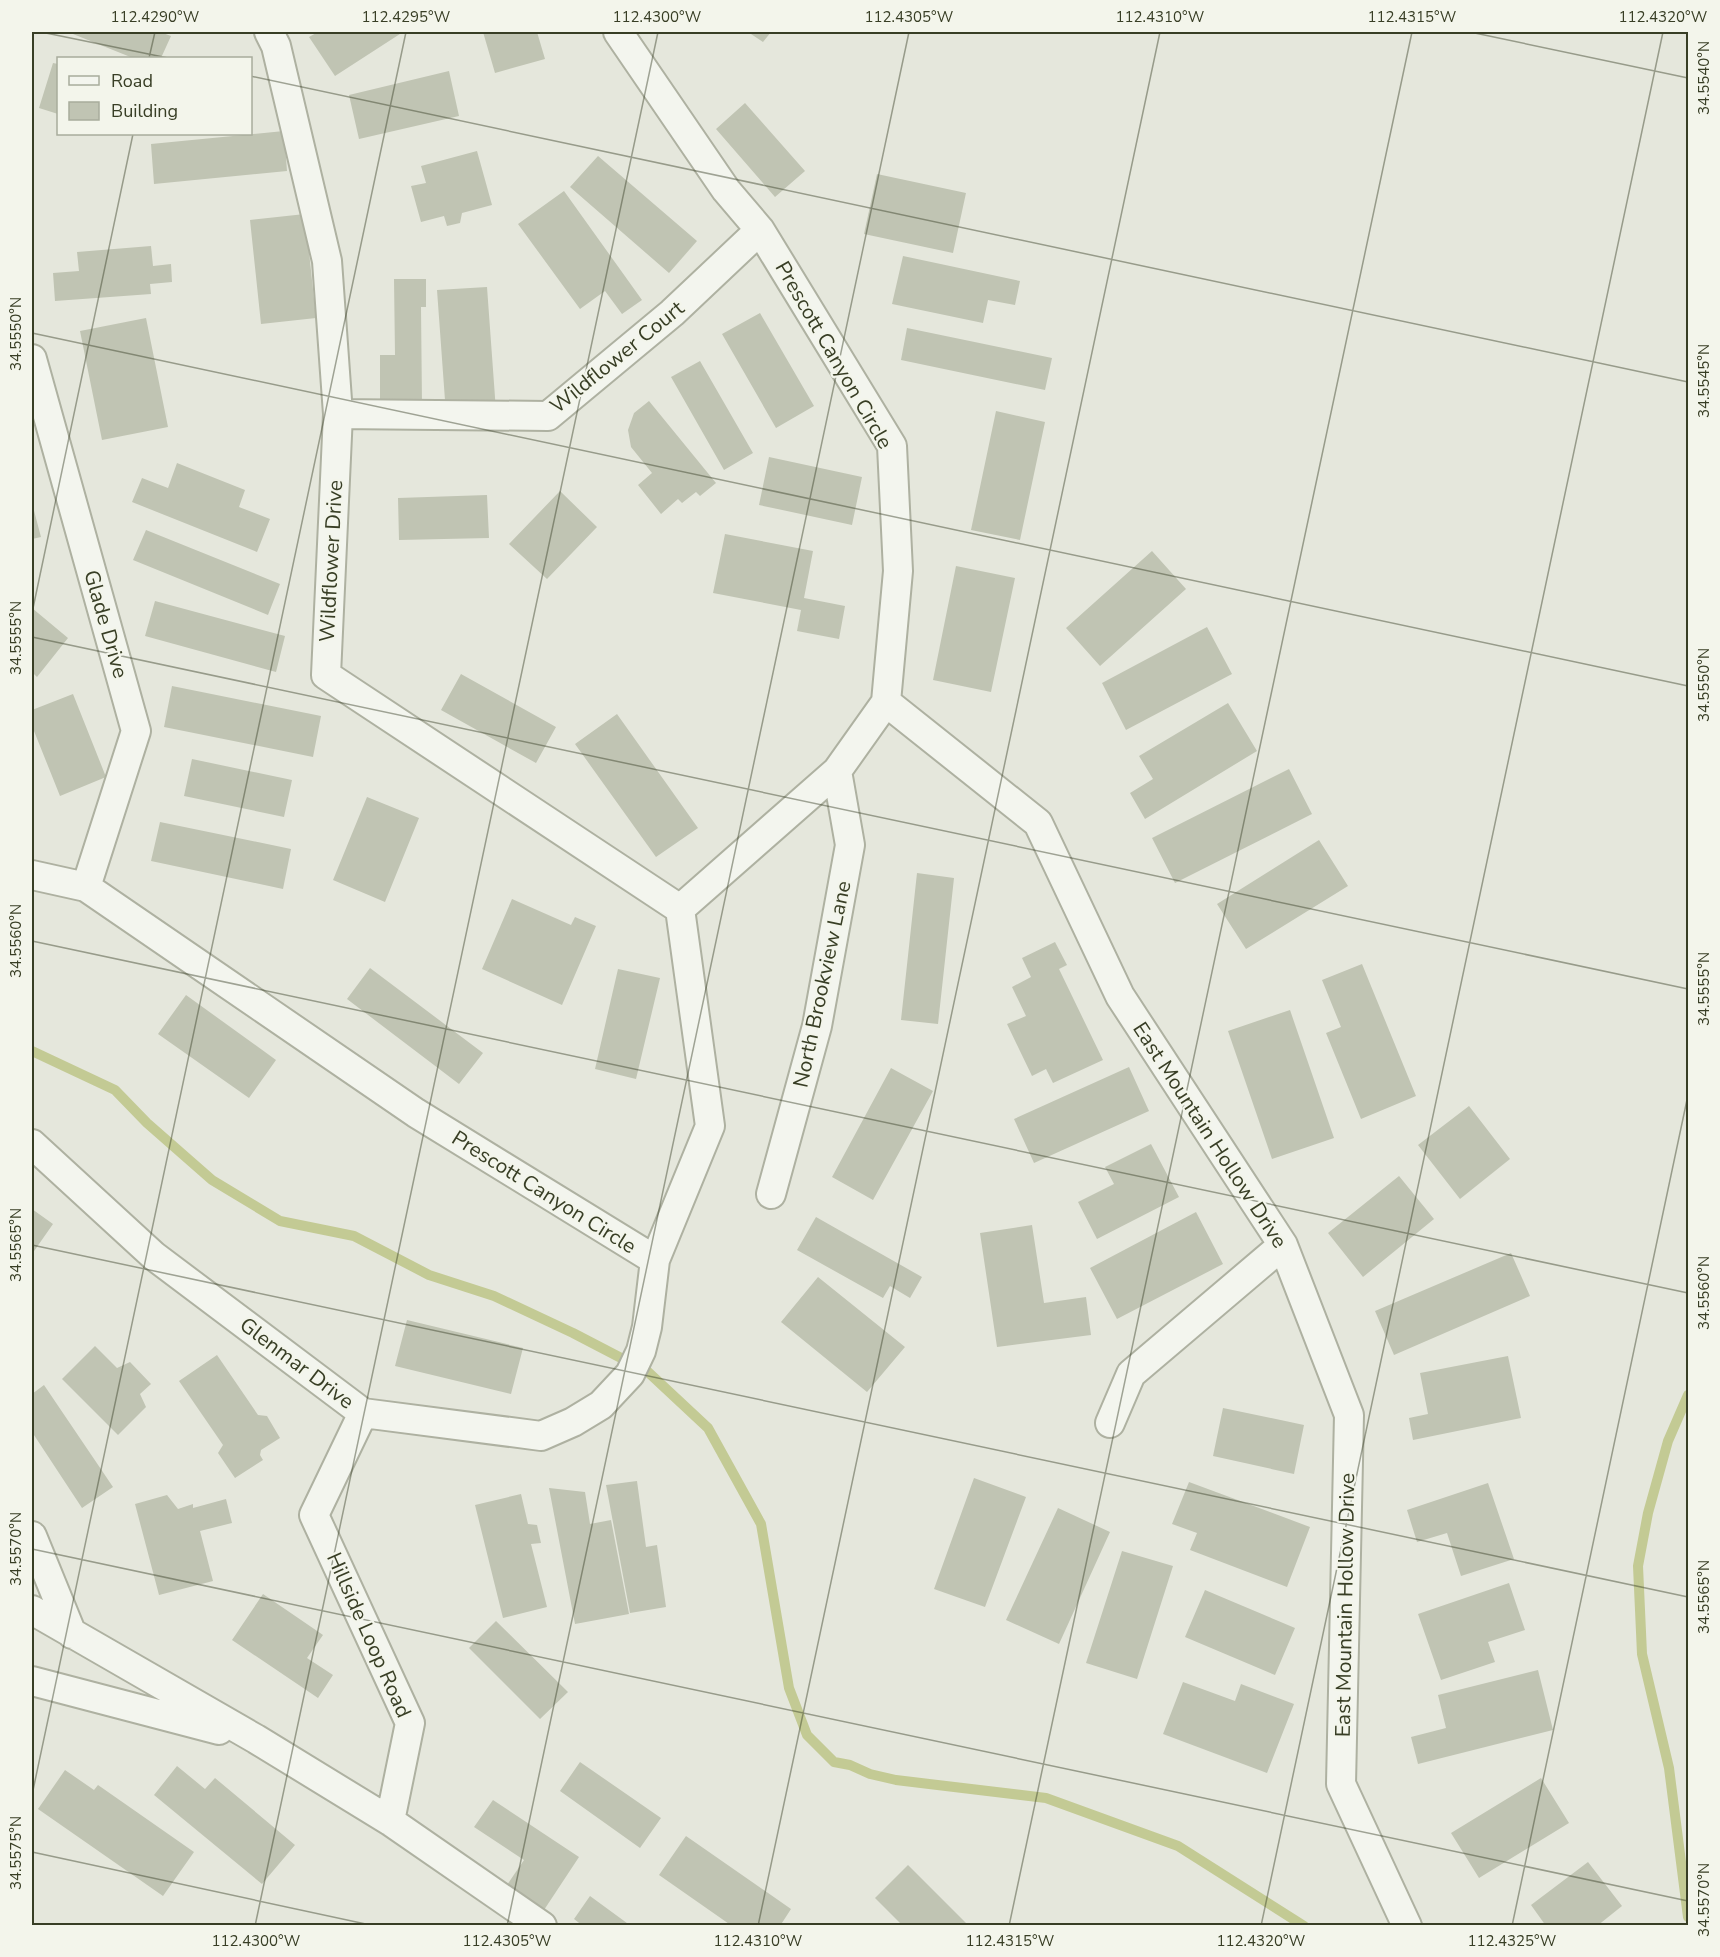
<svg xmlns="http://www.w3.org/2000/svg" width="1720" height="1957" viewBox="0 0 1720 1957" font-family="'Nunito Sans',sans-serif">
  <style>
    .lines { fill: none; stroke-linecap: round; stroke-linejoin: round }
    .stream { stroke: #c3ca94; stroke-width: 10 }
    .building { fill: #c0c4b3 }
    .minor-casing { stroke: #aeb1a1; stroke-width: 32 }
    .minor { stroke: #f3f5ee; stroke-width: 28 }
    .ticks { fill: none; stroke: #383e25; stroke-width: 1.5; stroke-opacity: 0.45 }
    .labels { text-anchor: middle; stroke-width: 4.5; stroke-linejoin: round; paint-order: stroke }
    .street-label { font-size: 21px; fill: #383e25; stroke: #f3f5eb }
    .neatline { fill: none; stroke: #383e25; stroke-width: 2 }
    .ticks-label { font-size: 15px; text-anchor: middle; fill: #383e25 }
  </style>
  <rect width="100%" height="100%" fill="#e5e7dc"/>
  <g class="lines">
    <!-- stream -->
    <path class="stream" d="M32 1051 115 1090 147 1123 212 1180 280 1221 354 1236 429 1275 494 1296 573 1333 648 1372 708 1428 761 1524 789 1688 807 1735 834 1762 850 1765 870 1774 896 1780 1046 1798 1178 1846 1304 1926
      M1688 1395 1668 1441 1648 1513 1638 1566 1642 1654 1669 1768 1688 1917"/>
  </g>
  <!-- building -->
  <path class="building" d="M68 32H160L171 36 161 58H133Z
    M318 32H403L335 76 309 37Z
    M483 32H537L545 59 495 73Z
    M748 32H771L763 42Z
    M53 63 58 64V114L39 108Z
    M449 71 459 116 359 139 349 95Z
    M745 103 805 171 775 197 716 129Z
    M284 131 287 171 154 184 151 144Z
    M477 151 492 205 462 213 460 223 447 226 444 216 421 222 411 186 426 183 421 166Z
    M598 156 697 241 669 273 570 187Z
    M877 174 966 193 953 253 864 234Z
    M564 191 642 300 622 314 605 291 580 309 518 224Z
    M305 214 316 318 261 324 250 220Z
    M151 246 153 266 171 264 172 282 150 284 151 294 55 301 53 273 79 271 77 252Z
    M903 256 1020 281 1015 305 988 300 983 323 892 304Z
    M394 279H426V307H421L422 405H380V355H395Z
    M487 287 496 411 446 414 437 290Z
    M760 313 814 406 776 428 722 334Z
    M146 318 168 427 102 440 80 331Z
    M907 328 1052 358 1045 390 901 360Z
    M700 361 753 453 724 470 671 377Z
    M649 401 716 483 700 496 696 492 682 503 678 499 661 514 638 485 652 473 631 447 628 430 634 413Z
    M996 411 1045 422 1020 540 971 530Z
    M769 457 862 477 852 525 759 505Z
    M177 463 245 490 239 507 270 519 257 552 132 502 142 478 168 488Z
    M560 491 597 527 547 579 509 544Z
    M487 495 489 538 399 540 398 498Z
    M32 503 41 537 32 539Z
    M146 530 280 584 268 615 133 560Z
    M725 534 813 551 804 598 845 606 839 639 797 631 801 610 713 593Z
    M1152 551 1186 589 1100 666 1066 628Z
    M956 566 1015 578 991 692 933 680Z
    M155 601 285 636 276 672 145 636Z
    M32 608 68 638 37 677 32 672Z
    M1207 627 1232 674 1126 730 1102 683Z
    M461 674 556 727 536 763 441 710Z
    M172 686 321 716 313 757 164 727Z
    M73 694 106 777 60 796 32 726V710Z
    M1228 703 1257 751 1145 819 1130 793 1153 779 1139 756Z
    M617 714 698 828 656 857 575 744Z
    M192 759 292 780 284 817 184 796Z
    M1289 769 1312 814 1175 883 1152 838Z
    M367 797 419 818 385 902 333 880Z
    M160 822 291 849 283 889 151 861Z
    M1319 840 1348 886 1246 949 1217 904Z
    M917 873 954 878 938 1024 901 1020Z
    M512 899 571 925 575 917 596 926 562 1005 482 969Z
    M1055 942 1067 965 1059 969 1103 1060 1053 1083 1046 1069 1032 1076 1007 1024 1026 1016 1012 987 1031 977 1022 958Z
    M1362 964 1416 1096 1361 1119 1326 1033 1341 1027 1322 980Z
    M370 968 483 1053 459 1084 347 999Z
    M618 969 660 978 636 1079 595 1069Z
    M186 995 276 1060 249 1098 158 1034Z
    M1290 1010 1334 1138 1272 1159 1228 1031Z
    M1129 1067 1149 1111 1034 1163 1014 1119Z
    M891 1068 933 1091 873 1200 832 1177Z
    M1469 1106 1510 1159 1460 1199 1418 1145Z
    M1151 1144 1179 1197 1097 1239 1078 1202 1114 1184 1105 1167Z
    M1399 1176 1434 1219 1363 1277 1328 1233Z
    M32 1209 53 1224 32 1254Z
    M1196 1212 1223 1264 1117 1319 1090 1268Z
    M816 1217 922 1277 910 1298 890 1286 883 1298 797 1250Z
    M1032 1225 1044 1303 1086 1297 1091 1335 997 1347 980 1233Z
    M1511 1253 1530 1296 1394 1355 1375 1311Z
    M818 1277 905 1347 867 1392 781 1322Z
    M407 1320 523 1348 511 1394 395 1366Z
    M95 1346 117 1368 130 1362 151 1384 140 1394 146 1407 118 1435 62 1379Z
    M217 1355 258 1415 267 1416 280 1438 261 1450 260 1455 263 1460 235 1478 218 1453 223 1445 179 1381Z
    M1508 1356 1521 1418 1413 1440 1409 1418 1428 1414 1420 1373Z
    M44 1385 113 1487 82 1508 32 1432V1394Z
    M1223 1408 1304 1425 1294 1474 1213 1456Z
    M974 1478 1026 1497 985 1607 934 1589Z
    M637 1481 646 1547 657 1545 666 1607 630 1613 606 1485Z
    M1189 1482 1310 1527 1287 1587 1190 1550 1197 1533 1172 1524Z
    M1488 1483 1514 1559 1461 1576 1447 1533 1417 1542 1407 1510Z
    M549 1488 585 1492 590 1524 611 1520 629 1614 575 1624Z
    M521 1494 528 1524 537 1525 541 1543 531 1544 547 1607 503 1618 475 1505Z
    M167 1495 178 1509 193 1504V1508L226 1499 232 1523 200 1531 213 1581 159 1595 135 1504Z
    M1058 1508 1110 1532 1059 1644 1006 1620Z
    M1122 1551 1173 1566 1137 1679 1086 1663Z
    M1509 1583 1525 1630 1488 1642 1495 1662 1441 1680 1418 1614Z
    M1205 1590 1295 1628 1275 1675 1185 1637Z
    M263 1594 323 1635 307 1658 333 1675 318 1698 232 1640Z
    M496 1621 568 1692 540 1719 469 1648Z
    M1538 1670 1553 1730 1418 1764 1411 1737 1446 1728 1438 1695Z
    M1183 1682 1235 1701 1241 1684 1294 1704 1267 1773 1163 1734Z
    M580 1762 661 1818 640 1848 560 1791Z
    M177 1766 205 1789 215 1778 295 1845 262 1884 154 1795Z
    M65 1770 94 1790 98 1785 194 1852 163 1896 38 1809Z
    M1541 1778 1569 1823 1479 1878 1451 1833Z
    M493 1800 579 1857 544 1910 507 1885 524 1860 474 1827Z
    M686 1836 791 1909 780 1926H732L659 1875Z
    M1588 1862 1622 1906 1597 1926H1546L1531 1905Z
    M908 1865 969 1926H903L875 1898Z
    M590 1896 631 1926H583L574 1919Z"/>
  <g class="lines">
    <!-- minor casing -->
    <g class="minor-casing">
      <path id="minor" d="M269 32 276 46 327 261 338 414 326 675 680 909
        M618 32 726 190 760 230 892 446 898 571 886 702 837 771 680 909
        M32 359 136 731 86 887
        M338 414 548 416 672 313 760 230
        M886 702 1038 823 1120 996 1283 1245 1349 1415 1341 1784 1407 1926
        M32 875 86 887 416 1113 655 1260
        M32 1144 154 1256 363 1413 541 1436 573 1422 601 1405 630 1374 641 1351 647 1327 655 1260 710 1126 680 909
        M771 1194 817 1026 850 845 837 771
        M363 1413 314 1515 410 1723 390 1821
        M1110 1423 1131 1374 1283 1245
        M32 1536 72 1634
        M32 1610 256 1739 390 1821 542 1926
        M32 1681 219 1730"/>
    </g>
    <!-- minor -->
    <use href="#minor" class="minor"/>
  </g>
  <!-- ticks -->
  <path class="ticks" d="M41 32 168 58M1470 32 1688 78M149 58 155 32M250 76 1688 382M32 333 1688 686M32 613 133 134M32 637 1688 989M32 941 1688 1293M32 1245 1688 1597M32 1549 1688 1901M32 1795 406 32M32 1852 375 1926M255 1926 658 32M507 1926 909 32M758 1926 1160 32M1009 1926 1412 32M1261 1926 1663 32M1512 1926 1688 1095"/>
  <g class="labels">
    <!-- street labels -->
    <g class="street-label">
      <text transform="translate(834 355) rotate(60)" y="7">Prescott Canyon Circle</text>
      <text transform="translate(617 357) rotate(-39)" y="7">Wildflower Court</text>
      <text transform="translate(331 561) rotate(-87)" y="7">Wildflower Drive</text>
      <text transform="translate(106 624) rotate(74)" y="7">Glade Drive</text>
      <text transform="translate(822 984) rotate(-78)" y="7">North Brookview Lane</text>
      <text transform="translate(1210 1135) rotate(57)" y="7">East Mountain Hollow Drive</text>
      <text transform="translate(544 1192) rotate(32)" y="7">Prescott Canyon Circle</text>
      <text transform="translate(297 1363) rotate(37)" y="7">Glenmar Drive</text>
      <text transform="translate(1345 1605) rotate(-89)" y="7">East Mountain Hollow Drive</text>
      <text transform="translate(369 1635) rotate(66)" y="7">Hillside Loop Road</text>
    </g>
  </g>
  <!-- border -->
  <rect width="1720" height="1957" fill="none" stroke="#f3f5eb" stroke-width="66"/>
  <!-- legend -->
  <rect x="57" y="57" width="195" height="78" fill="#f3f5eb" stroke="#a8ac9c" stroke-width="1.5"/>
  <rect x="69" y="76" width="30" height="9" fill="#f3f5ee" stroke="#a8ac9c" stroke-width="1.5"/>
  <text x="111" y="87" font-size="18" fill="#383e25">Road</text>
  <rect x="69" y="102" width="30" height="18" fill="#c0c4b3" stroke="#a8ac9c" stroke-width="1.5"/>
  <text x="111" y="117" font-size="18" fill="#383e25">Building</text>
  <rect x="33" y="33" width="1654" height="1891" class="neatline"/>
  <g class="ticks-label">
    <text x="155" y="22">112.4290°W</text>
    <text x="406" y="22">112.4295°W</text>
    <text x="657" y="22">112.4300°W</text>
    <text x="909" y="22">112.4305°W</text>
    <text x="1160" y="22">112.4310°W</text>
    <text x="1412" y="22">112.4315°W</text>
    <text x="1663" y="22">112.4320°W</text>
    <text transform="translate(1704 78) rotate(-90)" y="5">34.5540°N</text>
    <text transform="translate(16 334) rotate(-90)" y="5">34.5550°N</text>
    <text transform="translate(1704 381) rotate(-90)" y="5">34.5545°N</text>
    <text transform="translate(16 638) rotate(-90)" y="5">34.5555°N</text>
    <text transform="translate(1704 685) rotate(-90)" y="5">34.5550°N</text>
    <text transform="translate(16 941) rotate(-90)" y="5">34.5560°N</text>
    <text transform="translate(1704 989) rotate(-90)" y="5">34.5555°N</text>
    <text transform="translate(16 1245) rotate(-90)" y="5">34.5565°N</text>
    <text transform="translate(1704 1293) rotate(-90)" y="5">34.5560°N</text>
    <text transform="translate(16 1549) rotate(-90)" y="5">34.5570°N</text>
    <text transform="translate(1704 1597) rotate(-90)" y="5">34.5565°N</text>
    <text transform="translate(16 1853) rotate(-90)" y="5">34.5575°N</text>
    <text transform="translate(1704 1900) rotate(-90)" y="5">34.5570°N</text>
    <text x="256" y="1946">112.4300°W</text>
    <text x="507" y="1946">112.4305°W</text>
    <text x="758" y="1946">112.4310°W</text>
    <text x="1010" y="1946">112.4315°W</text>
    <text x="1261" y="1946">112.4320°W</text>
    <text x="1512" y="1946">112.4325°W</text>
  </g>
</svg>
